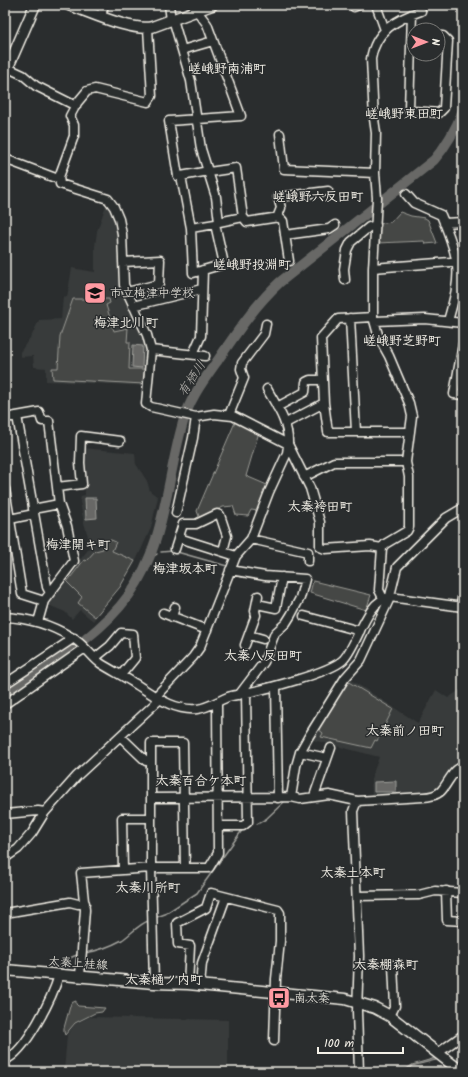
<svg xmlns="http://www.w3.org/2000/svg" width="468" height="1077" viewBox="0 0 468 1077" font-family="Kalam,'Klee One',sans-serif">
  <style>
    .built { fill: #373a3a }
    .green { fill: #444645; stroke: #9c9c96 }
    .water { fill: #676866; stroke: #9f9f9a }
    .lines { fill: none; stroke-linecap: round; stroke-linejoin: round }
    .stream { stroke: #9f9f9a; stroke-width: 1.5 }
    .river { stroke: #676866; stroke-width: 10 }
    .minor-casing { stroke: #f4f1e8; stroke-width: 11 }
    .major-casing { stroke: #f4f1e8; stroke-width: 13 }
    .minor { stroke: #2a2d2e; stroke-width: 8 }
    .major { stroke: #2a2d2e; stroke-width: 10 }
    .labels { text-anchor: middle; stroke-width: 3; stroke-linejoin: round; paint-order: stroke }
    .poi-label { font-size: 12px; fill: #f4f1e8; stroke: #2a2d2e; text-anchor: start }
    .street-label { font-size: 12px; fill: #f4f1e8; stroke: #2a2d2e }
    .neighbourhood-label { font-size: 13px; font-weight: bold; fill: #f4f1e8; stroke: #2a2d2e }
    .water-label { font-size: 13px; font-style: italic; fill: #b5b3ae; stroke: #2a2d2e }
  </style>
  <rect width="100%" height="100%" fill="#2a2d2e"/>
  <filter id="ink" filterUnits="userSpaceOnUse"><feTurbulence type="fractalNoise" baseFrequency=".025" numOctaves="2"/><feDisplacementMap in="SourceGraphic" scale="8" xChannelSelector="R" yChannelSelector="G"/><feConvolveMatrix kernelMatrix="1 2 1 2 8 2 1 2 1" color-interpolation-filters="sRGB"/></filter>
  <g filter="url(#ink)">
    <!-- built -->
    <path class="built" d="M106 205 113 208 118 227 119 281 121 290 126 297 132 312 145 337 148 351 146 386 46 381V368L34 367 33 356 20 357V352L32 335 39 320 61 319 63 296 67 297 72 268 95 272V246L97 231Z
      M83 448 135 453 136 464 147 481 150 491 158 497 151 528 135 563 120 587 93 621 80 610 72 619 65 612 46 604 45 603 87 551 89 548 88 537 84 523 80 502 81 496 85 495Z
      M348 678 418 723 436 690 448 698 463 688 460 708 463 755 447 772 439 788 433 791 421 793 372 795 371 779 379 757 309 739Z
      M90 1017 228 1020V1072H5V1070L64 1071 67 1035 75 1024Z"/>
    <!-- green -->
    <path class="green" d="M400 212 411 216 425 218 428 220 437 243 425 244 424 241 377 243 378 224 391 222Z
      M73 299H109L110 303 106 305 114 331 128 328 127 342H130L129 369H145L144 384 53 379 52 368H58L60 336Z
      M236 420 259 432 246 476 267 485 258 511 251 510 248 516 236 515 233 506 223 507 200 519 197 511Z
      M103 540H111L116 542 112 551 135 561 120 587 95 617 78 603 82 597 67 582 84 560 86 561 95 551 103 549Z
      M313 581 371 595 366 610 310 593Z
      M347 681 393 709 377 741 375 740 371 748 321 737 323 733 318 729Z
      M76 1001V1004L78 1006 105 1008 102 1012 95 1013 75 1023 65 1035 64 1032V1028L71 1003Z"/>
    <!-- water -->
    <path class="water" d="M133 345 143 346 142 368 132 367Z
      M85 498H96L97 518 86 519Z
      M396 781V792H374V782Z
      M457 1042 458 1044 436 1060 412 1066 405 1072H402L412 1065 432 1059Z"/>
    <g class="lines">
      <!-- stream -->
      <path class="stream" d="M161 552 173 551
        M177 552 227 566
        M149 560 157 554
        M310 726 330 694
        M257 824 266 819 285 801
        M157 917 165 914 197 893 243 829
        M85 953C97 951 111 946 122 940 131 934 138 925 148 921
        M57 971 72 957 79 954"/>
      <!-- river -->
      <path class="river" d="M5 695C48 665 98 638 129 595 165 545 166 483 182 426 188 401 203 381 218 360 237 332 255 305 280 282L434 160C447 145 456 129 463 110"/>
      <!-- minor casing -->
      <g class="minor-casing">
        <path id="minor" d="M169 5 171 20
          M376 5 385 30
          M354 7 359 5
          M412 14 409 109 414 111 439 113 444 108 448 41 443 36H438
          M101 17 104 5
          M173 19 191 81 201 149 216 197 219 222 215 224
          M148 28 152 96 148 102 95 89 87 91 77 103 70 116 74 125V136L59 177 60 184 108 199 114 207 119 219 122 234 124 285 147 335 151 350 146 404 151 407 196 417 214 414 233 416 288 444
          M182 50 213 41
          M8 68 23 75 36 86 76 106
          M280 134 284 169 375 173
          M5 159 58 179
          M209 172 236 168 243 217 247 222 279 217 283 221 289 261
          M181 176 209 171
          M406 194 414 203 441 215C446 227 456 253 457 266 459 284 453 303 448 321
          M277 218 281 208 278 197 328 191
          M219 222 243 217
          M444 223 463 222
          M191 228 215 224 224 264 193 273 191 228 181 176H178L169 121 241 116 207 24 197 11 196 5
          M285 235 329 229 335 225
          M123 262 160 260 159 284 127 292
          M373 268 463 261
          M345 280 344 269 347 250 351 242 369 227 376 225
          M133 306 202 289
          M373 317 338 319 321 338 324 403 328 432H410
          M350 318 356 432
          M375 321 425 319 463 323
          M463 344 454 394 463 395
          M151 350 205 356
          M193 354 201 336 203 270
          M267 389C277 407 289 423 288 444L310 488 320 522V547L325 549 370 546 382 548
          M277 407 305 392 306 382 310 380H323
          M229 415 244 378 241 369 242 363 264 334 266 324
          M17 416 47 587 50 593
          M5 418 39 412 42 421H49L59 504 67 526 74 561 44 601 38 622
          M286 423 324 403
          M304 477 334 462H406
          M57 487 82 484 80 463 81 436 120 441
          M5 489 22 594 44 601
          M33 509 59 504
          M176 513 193 438 196 417
          M10 519 34 514
          M179 538 236 556
          M251 539 308 552
          M175 549 183 524H196L217 514 220 515 227 536 223 551
          M308 561V552
          M230 570 265 576 305 579 300 598 291 615 286 623 275 633 264 662 239 695
          M383 598 379 590 382 548 385 544 407 531 409 527V477L406 462 412 416 409 403 389 356 379 338 373 317V268L377 198 375 173 376 133 374 119 371 59C375 31 397 19 421 11
          M257 604 276 608 282 577
          M461 606 463 591
          M163 613 207 630
          M304 616 360 631
          M5 617C28 618 51 625 71 637 83 643 90 655 100 663 111 670 123 676 134 683 154 695 172 711 197 709 208 708 218 701 228 697 233 695 240 695 246 693 266 689 329 673 343 660 358 645 366 600 390 597L463 607
          M172 617 175 607
          M249 635 263 639
          M245 645 256 615 255 611 258 596
          M95 658 110 646 121 633 133 634 135 658 121 675
          M5 684 74 638
          M276 686 278 798
          M155 697 193 657 200 647 236 556 251 539 269 492 287 453 288 446
          M5 704 85 648
          M120 736 146 761H151
          M300 752 327 758
          M314 796 331 748
          M291 797 296 766 300 752 309 736 345 678 361 660 389 600 397 567 446 518 463 508
          M151 798 291 797 300 799 329 795 357 801 423 797C429 797 437 795 441 791 448 784 453 768 463 767
          M357 801 353 811 359 956 357 1011 359 1072
          M5 814 38 811 45 812
          M218 826H243L248 822 246 693
          M5 858 18 849 32 833 45 812 77 776 159 700
          M123 870 122 818H151
          M446 891 447 920 463 921
          M357 896 419 895 435 891 463 893
          M5 913 70 902 78 904 85 903
          M80 976 85 910 81 873 151 868H209L218 853 217 702
          M154 983 151 868V743H183L185 868
          M188 984 190 946 178 944 177 923 206 908 211 893 278 910 280 913V941L276 979 274 1041
          M200 986 202 963 226 897
          M390 1016 395 1006 393 965
          M438 1053 463 1035
          M5 1060C26 1052 53 996 59 975"/>
      </g>
      <!-- major casing -->
      <g class="major-casing">
        <path id="major" d="M69 5C90 12 132 32 152 27L212 5
          M5 74 35 5
          M5 970 154 983 188 984 345 999 375 1008 390 1016 462 1072"/>
      </g>
      <!-- minor -->
      <use href="#minor" class="minor"/>
      <!-- major -->
      <use href="#major" class="major"/>
    </g>
  </g>
  <!-- icons -->
  <defs>
    <g id="school-square" transform="scale(1.15)"><rect x="-9" y="-9" width="18" height="18" rx="4" fill="#ff9aa2" stroke="#2a2d2e"/><path d="M0-5L7-2L0 1L-7-2ZM-4 1L0 2.5L4 1V4Q0 6-4 4Z" fill="#111"/></g>
    <g id="bus-square" transform="scale(1.15)"><rect x="-9" y="-9" width="18" height="18" rx="4" fill="#ff9aa2" stroke="#2a2d2e"/><path d="M-5-6H5V4H4V6H2V4H-2V6H-4V4H-5ZM-3.5-4V0h7V-4ZM-3.5 1.2v1.5H-2V1.2ZM2 1.2v1.5H3.5V1.2Z" fill="#111"/></g>
  </defs>
  <g fill-rule="evenodd">
    <use href="#school-square" x="95" y="293"/>
    <use href="#bus-square" x="279" y="998"/>
  </g>
  <g class="labels">
    <!-- poi labels -->
    <g class="poi-label">
      <text x="110" y="297">市立梅津中学校</text>
      <text x="294" y="1002">南太秦</text>
    </g>
    <!-- street labels -->
    <g class="street-label">
      <text transform="translate(78 963) rotate(4)" y="4">太秦上桂線</text>
    </g>
    <!-- neighbourhood labels -->
    <g class="neighbourhood-label">
      <text x="227" y="73">嵯峨野南浦町</text>
      <text x="404" y="118">嵯峨野東田町</text>
      <text x="318" y="201">嵯峨野六反田町</text>
      <text x="252" y="269">嵯峨野投淵町</text>
      <text x="126" y="327">梅津北川町</text>
      <text x="402" y="345">嵯峨野芝野町</text>
      <text x="320" y="511">太秦袴田町</text>
      <text x="78" y="549">梅津開キ町</text>
      <text x="185" y="573">梅津坂本町</text>
      <text x="263" y="660">太秦八反田町</text>
      <text x="405" y="735">太秦前ノ田町</text>
      <text x="201" y="785">太秦百合ケ本町</text>
      <text x="353" y="877">太秦土本町</text>
      <text x="148" y="892">太秦川所町</text>
      <text x="386" y="969">太秦棚森町</text>
      <text x="164" y="984">太秦樋ノ内町</text>
    </g>
    <!-- water labels -->
    <g class="water-label">
      <text transform="translate(191 378) rotate(-57)" y="5">有栖川</text>
    </g>
  </g>
  <!-- margin -->
  <rect width="468" height="1077" fill="none" stroke="#2a2d2e" stroke-width="20"/>
  <rect x="10" y="10" width="448" height="1057" fill="none" stroke="#f4f1e8" stroke-width="1.5" filter="url(#ink)"/>
  <!-- north arrow -->
  <g transform="translate(426 42) rotate(90)"><circle r="19" fill="#2a2d2e" stroke="#7b7b78"/>
  <path d="M0-3L7 15L0 10L-7 15Z" fill="#ff9aa2"/>
  <text y="-6" font-size="11" font-weight="bold" text-anchor="middle" fill="#f4f1e8">N</text>
  </g>
  <!-- scale -->
  <path d="M318 1047v6h85v-6" fill="none" stroke="#f4f1e8" stroke-width="2"/>
  <text x="324" y="1047" font-size="12" fill="#f4f1e8" stroke="#2a2d2e" stroke-width="3" paint-order="stroke">100 m</text>
</svg>
